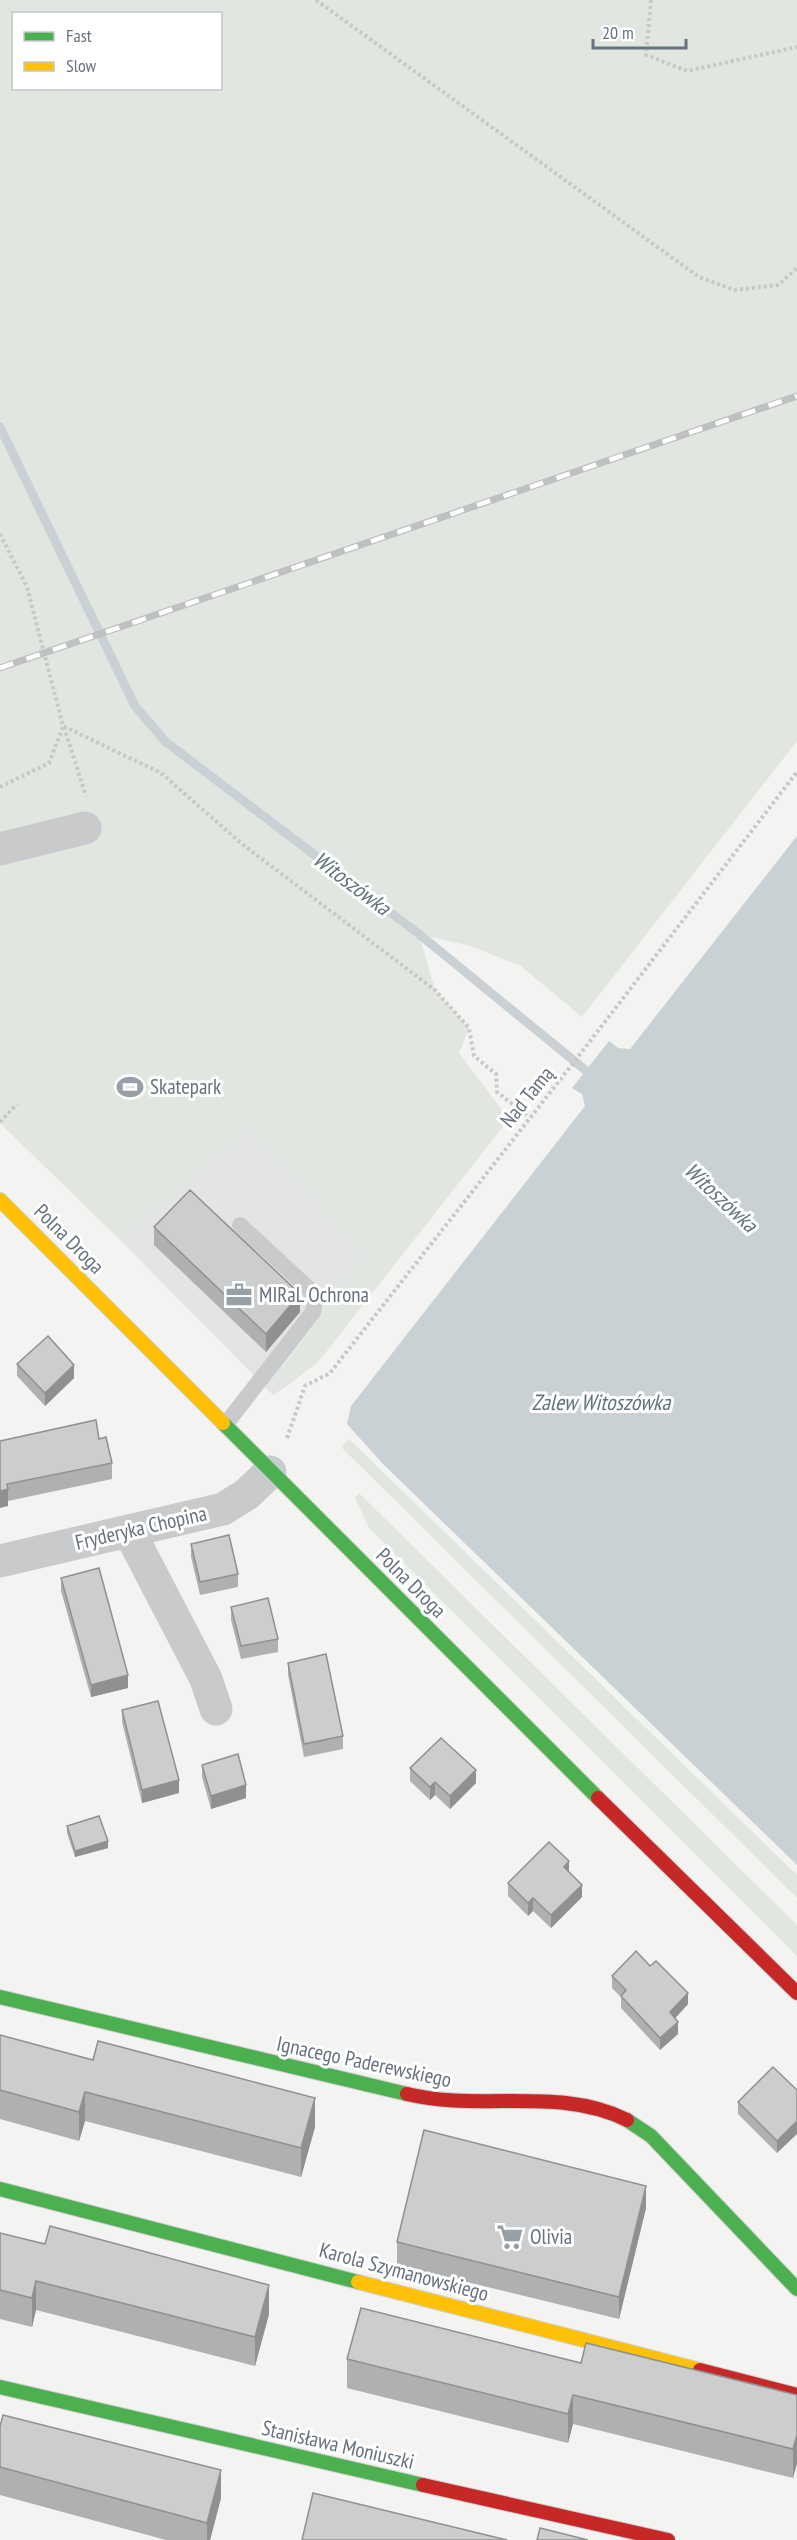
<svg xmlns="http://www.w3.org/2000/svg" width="797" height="2540" viewBox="0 0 797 2540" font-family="'PT Sans Narrow',sans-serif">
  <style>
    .built { fill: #e3e5e4 }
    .green { fill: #e2e6e0; fill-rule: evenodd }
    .water { fill: #cad1d4 }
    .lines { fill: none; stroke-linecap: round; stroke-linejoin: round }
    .stream { stroke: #cad1d4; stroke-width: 9 }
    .fast-casing { stroke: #cfcfd0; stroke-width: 16 }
    .slow-casing { stroke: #cfcfd0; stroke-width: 16 }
    .jam-casing { stroke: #cfcfd0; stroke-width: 16 }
    .path { stroke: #c7c8c8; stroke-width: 4; stroke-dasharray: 3 3; stroke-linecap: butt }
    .lane { stroke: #c9cacb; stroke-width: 16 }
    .street { stroke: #c9cacb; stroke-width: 33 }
    .fast { stroke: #4caf50; stroke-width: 14 }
    .slow { stroke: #ffc107; stroke-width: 14 }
    .jam { stroke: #c62828; stroke-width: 14 }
    .rail-casing { stroke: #bfc0c2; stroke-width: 7 }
    .rail { stroke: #fff; stroke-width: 4.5; stroke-dasharray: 14; stroke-linecap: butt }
    .wall { fill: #afb0b1 }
    .shaded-wall { fill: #8f9090 }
    .building { fill: #cccdce; stroke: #8f9090; stroke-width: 1.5 }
    .labels { text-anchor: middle; stroke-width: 6; stroke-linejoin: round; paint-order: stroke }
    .poi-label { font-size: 21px; fill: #66727f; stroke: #fff; text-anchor: start }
    .street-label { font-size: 21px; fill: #66727f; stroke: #fff }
    .water-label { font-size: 22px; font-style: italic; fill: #61737c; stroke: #fff }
  </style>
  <rect width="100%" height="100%" fill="#f3f3f2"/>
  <!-- built -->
  <path class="built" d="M249 1126 366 1254 280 1370 290 1384 273 1395 120 1240Z"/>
  <!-- green -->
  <path class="green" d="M0 0H797V741L582 1017 521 966 470 946 419 934 435 990 469 1028 459 1053 509 1119 319 1361 290 1384 280 1371 366 1254 249 1127 120 1240 0 1123ZM14 14H220V88H14Z
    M349 1439 797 1875V1898L341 1447Z
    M359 1493 797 1925V1956L369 1528 355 1498Z"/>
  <!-- water -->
  <path class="water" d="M797 836V1865L383 1464 347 1424 351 1406 585 1106 582 1094 572 1088 609 1041 618 1048 630 1049Z"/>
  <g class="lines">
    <!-- stream -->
    <path class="stream" d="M0 427 135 706 166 742 419 934 595 1078"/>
    <!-- fast casing -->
    <g class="fast-casing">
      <path id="fast" d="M223 1423 598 1798
        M0 1997 407 2094
        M627 2120 651 2136 797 2289
        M0 2189 358 2282
        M0 2387 423 2485"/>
    </g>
    <!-- slow casing -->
    <g class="slow-casing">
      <path id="slow" d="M0 1200 223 1423
        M358 2282 700 2370"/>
    </g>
    <!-- jam casing -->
    <g class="jam-casing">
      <path id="jam" d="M598 1798 797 1993
        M407 2094C480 2112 559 2086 627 2120
        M700 2370 797 2395
        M423 2485 668 2540"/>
    </g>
    <!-- path -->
    <path class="path" d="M316 0 699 277 734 290 778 285 797 268
      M651 0 646 55 687 71 797 47
      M0 534 27 587 63 726 161 773 242 844 435 990 469 1028 474 1056 496 1074 497 1092 529 1117
      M64 727 86 796
      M0 787 49 763 63 727
      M0 1122 17 1104
      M287 1438 305 1386 330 1373 574 1062 797 772"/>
    <!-- lane -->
    <path class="lane" d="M225 1425 313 1312 315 1298 307 1287 240 1225"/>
    <!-- street -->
    <path class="street" d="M0 849 85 828
      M129 1531 206 1679 216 1709
      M0 1561 223 1509 247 1494 270 1472"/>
    <!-- fast -->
    <use href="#fast" class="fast"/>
    <!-- slow -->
    <use href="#slow" class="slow"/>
    <!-- jam -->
    <use href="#jam" class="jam"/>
    <!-- rail casing -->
    <g class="rail-casing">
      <path id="rail" d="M0 668 797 396"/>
    </g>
    <!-- rail -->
    <use href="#rail" class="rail"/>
  </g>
  <!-- wall -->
  <path class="wall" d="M154 1227 300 1312 266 1352 154 1245Z
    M17 1364 74 1378 45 1406 17 1376Z
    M99 1439 112 1463V1479L8 1501V1506L0 1441Z
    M191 1544 238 1574V1587L200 1595 191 1557Z
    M61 1578 128 1688 91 1697 61 1591Z
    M231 1607 278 1639V1652L241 1659 231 1620Z
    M288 1663 343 1736V1749L304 1757 288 1675Z
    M122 1710 179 1793 142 1803 122 1722Z
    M202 1765 246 1798 211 1809 202 1777Z
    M410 1768 476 1783 450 1809 435 1795 430 1800 410 1781Z
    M67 1826 108 1848 75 1857 67 1833Z
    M569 1872 582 1897 551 1928 533 1911 528 1916 508 1896V1883Z
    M612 1976 688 2004 675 2018 678 2034 660 2050 621 2008V1997L612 1988Z
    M0 2035 315 2127 301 2177 85 2121 79 2141 0 2119Z
    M797 2090 777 2153 738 2114V2102Z
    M646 2208 619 2319 397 2265V2242Z
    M0 2233 269 2314 255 2366 36 2310 32 2327 0 2319Z
    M347 2359 581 2363 797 2395 793 2478 573 2424 568 2443 347 2388Z
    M0 2426 221 2498 210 2540H166L0 2495Z"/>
  <!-- shaded-wall -->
  <path class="shaded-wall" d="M300 1294V1312L266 1352V1334Z
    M74 1365V1378L45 1406V1393Z
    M8 1489V1506L0 1508V1491Z
    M128 1675V1688L91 1697V1685Z
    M476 1770V1783L450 1809V1796Z
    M179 1780V1793L142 1803V1790Z
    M435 1782V1795L430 1800V1787Z
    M246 1785V1798L211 1809V1796Z
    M108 1841V1848L75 1857V1851Z
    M569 1861V1874L564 1867Z
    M582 1885V1897L551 1928V1915Z
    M533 1898V1911L528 1916V1903Z
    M688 1993V2004L670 2024V2012Z
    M678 2022V2034L660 2050V2038Z
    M85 2092V2121L79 2141V2112Z
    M315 2098V2127L301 2177V2148Z
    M797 2121V2134L777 2153V2141Z
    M646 2186V2208L619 2319V2297Z
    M36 2281V2310L32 2327V2298Z
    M269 2285V2314L255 2366V2337Z
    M573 2395V2424L568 2443V2414Z
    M797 2435V2464L793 2478V2449Z
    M221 2470V2498L210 2540H207V2523Z"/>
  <!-- building -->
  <path class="building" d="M190 1190 300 1294 266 1334 154 1227Z
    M48 1336 74 1365 45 1393 17 1364Z
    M96 1420 99 1439 106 1437 112 1463 7 1484 8 1489 0 1491V1441Z
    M229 1535 238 1574 200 1582 191 1544Z
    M99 1568 128 1675 91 1685 61 1578Z
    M268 1598 278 1639 241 1646 231 1607Z
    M326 1654 343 1736 304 1744 288 1663Z
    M158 1701 179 1780 142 1790 122 1710Z
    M441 1738 476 1770 450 1796 435 1782 430 1787 410 1768Z
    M238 1754 246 1785 211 1796 202 1765Z
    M99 1816 108 1841 75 1851 67 1826Z
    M549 1842 569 1861 564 1867 582 1885 551 1915 533 1898 528 1903 508 1883Z
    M636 1951 650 1966 656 1961 688 1993 670 2012 678 2022 660 2038 621 1996 626 1990 612 1976Z
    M0 2035 93 2060 98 2041 315 2098 301 2148 85 2092 79 2112 0 2090Z
    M773 2067 797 2090V2121L777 2141 738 2102Z
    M424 2130 646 2186 619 2297 397 2242Z
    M50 2226 269 2285 255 2337 36 2281 32 2298 0 2290V2233L45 2244Z
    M361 2308 581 2363 586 2343 797 2395V2435L793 2449 573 2395 568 2414 347 2359Z
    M3 2415 221 2470 207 2523 0 2467V2426Z
    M313 2493 507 2540H302Z
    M540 2528 588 2540H537Z"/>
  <!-- icons -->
  <defs>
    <g id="stadium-bare" transform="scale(2.07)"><path d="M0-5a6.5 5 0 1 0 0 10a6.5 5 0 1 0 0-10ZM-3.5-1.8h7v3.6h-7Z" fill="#979fa7" stroke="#fff" stroke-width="2.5" paint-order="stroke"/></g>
    <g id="office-bare" transform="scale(2.07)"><path d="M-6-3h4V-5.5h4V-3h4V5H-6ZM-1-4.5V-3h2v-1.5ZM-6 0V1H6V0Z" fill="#979fa7" stroke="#fff" stroke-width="2.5" paint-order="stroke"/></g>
    <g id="supermarket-bare" transform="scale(2.07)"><path d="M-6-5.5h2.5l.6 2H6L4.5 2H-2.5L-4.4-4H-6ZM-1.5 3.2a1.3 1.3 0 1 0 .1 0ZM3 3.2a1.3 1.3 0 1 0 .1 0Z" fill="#979fa7" stroke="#fff" stroke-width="2.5" paint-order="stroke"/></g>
  </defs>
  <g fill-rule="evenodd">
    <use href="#stadium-bare" x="130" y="1087"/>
    <use href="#office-bare" x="239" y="1295"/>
    <use href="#supermarket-bare" x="510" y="2237"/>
  </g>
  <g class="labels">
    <!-- poi labels -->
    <g class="poi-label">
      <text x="150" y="1094">Skatepark</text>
      <text x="259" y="1302">MIRaL Ochrona</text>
      <text x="530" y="2244">Olivia</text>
    </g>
    <!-- street labels -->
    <g class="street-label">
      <text transform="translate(527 1097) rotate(-51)" y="7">Nad Tamą</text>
      <text transform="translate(69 1239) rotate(45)" y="7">Polna Droga</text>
      <text transform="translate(141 1528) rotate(-13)" y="7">Fryderyka Chopina</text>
      <text transform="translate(411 1583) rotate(45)" y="7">Polna Droga</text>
      <text transform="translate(364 2062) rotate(12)" y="7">Ignacego Paderewskiego</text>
      <text transform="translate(404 2272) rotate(15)" y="7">Karola Szymanowskiego</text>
      <text transform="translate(338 2445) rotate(13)" y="7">Stanisława Moniuszki</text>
    </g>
    <!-- water labels -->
    <g class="water-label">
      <text transform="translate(352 883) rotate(37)" y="8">Witoszówka</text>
      <text transform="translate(721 1197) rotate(43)" y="8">Witoszówka</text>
      <text x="601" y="1410">Zalew Witoszówka</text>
    </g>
  </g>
  <!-- legend -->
  <rect x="12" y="12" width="210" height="78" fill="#ffffff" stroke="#c2c7cc" stroke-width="1.5"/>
  <rect x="24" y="32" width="30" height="9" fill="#4caf50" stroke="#c2c7cc" stroke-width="1.5"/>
  <text x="66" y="42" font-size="18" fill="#66727f">Fast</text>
  <rect x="24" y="62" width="30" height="9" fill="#ffc107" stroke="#c2c7cc" stroke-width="1.5"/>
  <text x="66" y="72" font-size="18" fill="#66727f">Slow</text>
  <!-- scale -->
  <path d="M593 39v9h93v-9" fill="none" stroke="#66727f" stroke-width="3"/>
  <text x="602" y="39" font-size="18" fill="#66727f" stroke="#ffffff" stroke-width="4.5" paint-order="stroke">20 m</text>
</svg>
